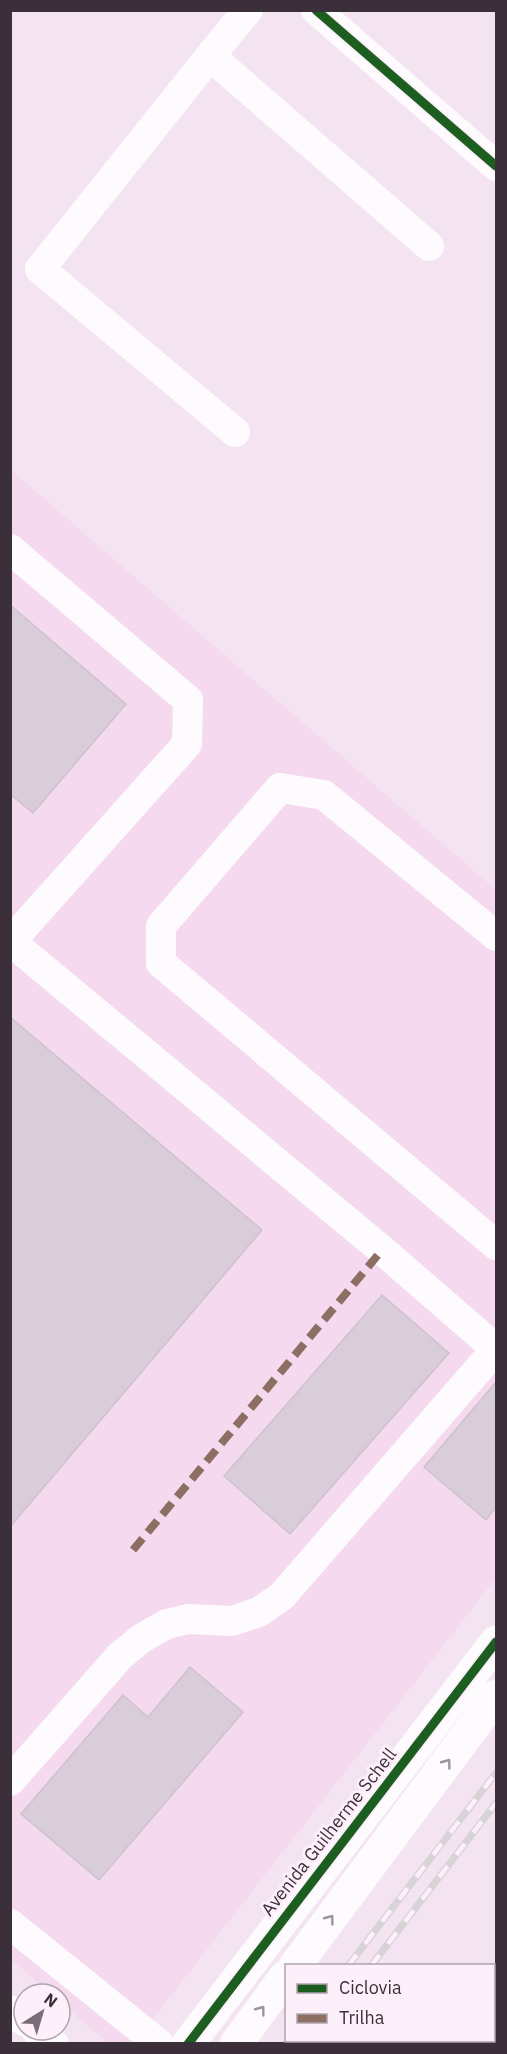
<svg xmlns="http://www.w3.org/2000/svg" width="507" height="2054" viewBox="0 0 507 2054" font-family="'IBM Plex Sans',sans-serif">
  <style>
    .built { fill: #f5d9ef }
    .building { fill: #d8cdd9; stroke: #cdc2ce; stroke-width: 1.5 }
    .lines { fill: none; stroke-linecap: round; stroke-linejoin: round }
    .minor { stroke: #fdfbfd; stroke-width: 30 }
    .major { stroke: #fdfbfd; stroke-width: 33 }
    .highway { stroke: #fdfbfd; stroke-width: 33 }
    .rail-casing { stroke: #d7d3d7; stroke-width: 7 }
    .rail { stroke: #fdf0fa; stroke-width: 4.5; stroke-dasharray: 14; stroke-linecap: butt }
    .quiet { stroke: #8d6e63; stroke-width: 8; stroke-dasharray: 15 8; stroke-linecap: butt }
    .cycleway-casing { stroke: #fdf0fa; stroke-width: 13 }
    .cycleway { stroke: #1b5e20; stroke-width: 9 }
    .oneway { stroke: #9c959b }
    .labels { text-anchor: middle; stroke-width: 6; stroke-linejoin: round; paint-order: stroke }
    .street-label { font-size: 18px; fill: #3b2f39; stroke: #fdf0fa }
  </style>
  <rect width="100%" height="100%" fill="#f4e3f1"/>
  <!-- built -->
  <path class="built" d="M11 470 496 890V1578L134 2043H108L60 2002V1994H50L11 1959Z"/>
  <!-- building -->
  <path class="building" d="M10 605 126 704 33 813 10 794Z
    M10 1017 262 1230 10 1527Z
    M382 1295 449 1353 290 1534 224 1476Z
    M496 1382V1507L486 1520 424 1467Z
    M190 1667 243 1712 99 1880 21 1814 123 1695 148 1717Z"/>
  <g class="lines">
    <!-- minor -->
    <path class="minor" d="M316 10 496 166
      M210 56 248 10
      M235 432 40 269 210 56 429 246
      M10 549 188 700 187 744 11 941
      M496 936 324 795 280 788 161 926V963L496 1245
      M10 941 382 1250 496 1349 282 1596 259 1612 232 1621 188 1619 167 1624 142 1638 120 1656 10 1781
      M10 1924 159 2044
      M10 2010 24 2021
      M36 2030 54 2044"/>
    <!-- major -->
    <path class="major" d="M295 1966 496 1696
      M188 2044 496 1642
      M236 2044 286 1976"/>
    <!-- highway -->
    <path class="highway" d="M494 2022 496 2018"/>
    <!-- rail casing -->
    <g class="rail-casing">
      <path id="rail" d="M348 1966 496 1773
        M371 1966 496 1803
        M288 2044 290 2040
        M311 2044 313 2040"/>
    </g>
    <!-- rail -->
    <use href="#rail" class="rail"/>
    <!-- quiet -->
    <path class="quiet" d="M133 1550 382 1250"/>
    <!-- cycleway casing -->
    <g class="cycleway-casing">
      <path id="cycleway" d="M316 10 496 166
        M188 2044 496 1642"/>
    </g>
    <!-- cycleway -->
    <use href="#cycleway" class="cycleway"/>
  </g>
  <!-- one-way arrows -->
  <defs><path id="oneway-chevron" d="M-2-3.5L2.5 0L-2 3.5" fill="none" stroke-width="1.6" stroke-linecap="round" stroke-linejoin="round" transform="scale(1.5)"/></defs>
  <g class="oneway">
    <use href="#oneway-chevron" transform="translate(447 1763) rotate(-53)"/>
    <use href="#oneway-chevron" transform="translate(330 1919) rotate(-53)"/>
    <use href="#oneway-chevron" transform="translate(261 2010) rotate(-53)"/>
  </g>
  <g class="labels">
    <!-- street labels -->
    <g class="street-label">
      <text transform="translate(329 1832) rotate(-52)" y="6">Avenida Guilherme Schell</text>
    </g>
  </g>
  <!-- border -->
  <rect width="507" height="2054" fill="none" stroke="#3b2f39" stroke-width="24"/>
  <!-- legend -->
  <rect x="285" y="1964" width="210" height="78" fill="#fdf0fa" stroke="#afa3ad" stroke-width="1.5"/>
  <rect x="297" y="1984" width="30" height="9" fill="#1b5e20" stroke="#afa3ad" stroke-width="1.5"/>
  <text x="339" y="1994" font-size="18" fill="#3b2f39">Ciclovia</text>
  <rect x="297" y="2014" width="30" height="9" fill="#8d6e63" stroke="#afa3ad" stroke-width="1.5"/>
  <text x="339" y="2024" font-size="18" fill="#3b2f39">Trilha</text>
  <!-- north arrow -->
  <g transform="translate(42 2012) rotate(37)"><circle r="28" fill="#fdf0fa" stroke="#afa3ad" stroke-width="1.5"/>
  <path d="M0-4.5L10 22L0 15L-10 22Z" fill="#7c6e79"/>
  <text y="-9" font-size="16" font-weight="bold" text-anchor="middle" fill="#3b2f39">N</text>
  </g>
</svg>
